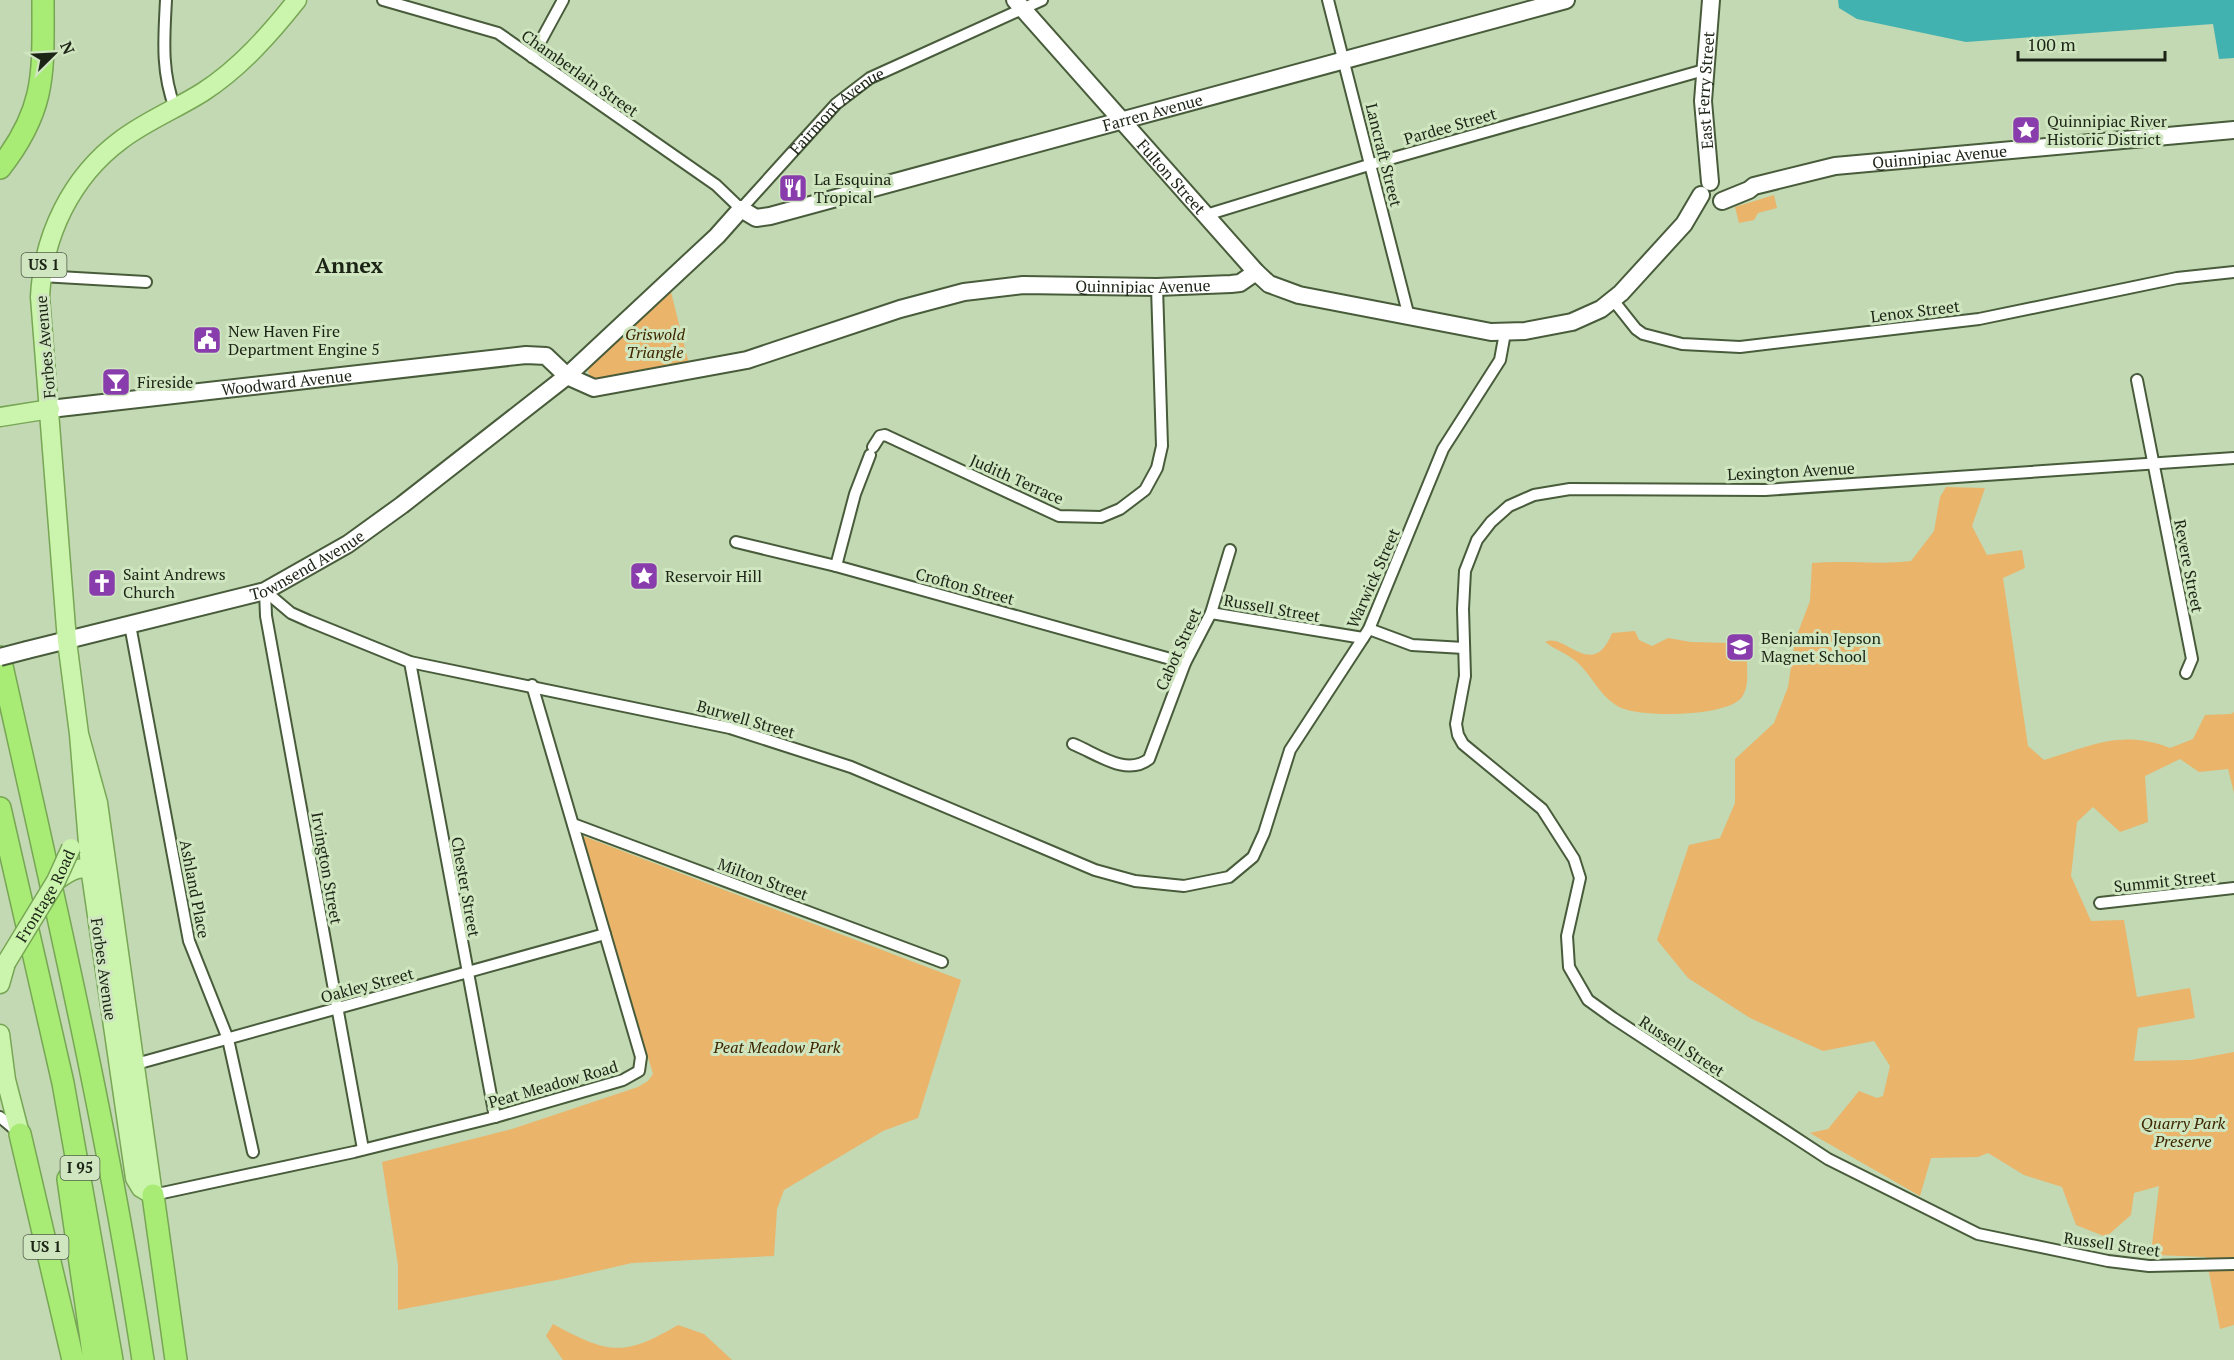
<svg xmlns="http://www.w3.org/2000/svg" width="2234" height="1360" viewBox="0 0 2234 1360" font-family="'PT Serif',serif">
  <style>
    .green { fill: #eab46b }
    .water { fill: #42b2b0 }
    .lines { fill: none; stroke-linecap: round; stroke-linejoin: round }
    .street-casing { stroke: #485c3b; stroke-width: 14 }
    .secondary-casing { stroke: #485c3b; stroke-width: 20 }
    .primary-casing { stroke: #77a654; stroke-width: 21 }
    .highway-casing { stroke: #77a654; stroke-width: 24 }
    .street { stroke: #fff; stroke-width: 10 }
    .secondary { stroke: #fff; stroke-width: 16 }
    .primary { stroke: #cbf4ad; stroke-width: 18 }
    .highway { stroke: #a8ec76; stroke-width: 21 }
    .secondary-bridge-casing { stroke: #485c3b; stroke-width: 20; stroke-linecap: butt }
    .primary-bridge-casing { stroke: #77a654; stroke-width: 21; stroke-linecap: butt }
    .secondary-bridge { stroke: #fff; stroke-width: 16 }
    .primary-bridge { stroke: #cbf4ad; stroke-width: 18 }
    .labels { text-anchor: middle; stroke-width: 6; stroke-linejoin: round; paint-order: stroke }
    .shield { fill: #cfe6c0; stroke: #525e49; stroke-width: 1.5 }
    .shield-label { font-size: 15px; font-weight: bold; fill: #1c2416 }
    .street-label { font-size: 16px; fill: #1c2416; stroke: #cfe6c0 }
    .poi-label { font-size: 16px; fill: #1c2416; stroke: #cfe6c0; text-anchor: start }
    .park-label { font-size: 16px; font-style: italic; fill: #3e2600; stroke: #cfe6c0 }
    .district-label { font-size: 22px; font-weight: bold; fill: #1c2416; stroke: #cfe6c0 }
  </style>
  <rect width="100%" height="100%" fill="#c2d9b3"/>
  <!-- green -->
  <path class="green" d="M1774 195 1777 208 1758 213 1754 220 1739 223 1735 207Z
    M671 292 689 364 598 381 592 379 588 372 590 366Z
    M1946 487 1985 488 1972 526 1987 555 2022 550 2025 568 2003 578 2028 746 2044 760C2091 746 2121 729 2170 748L2193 739 2205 715 2231 714 2234 712V793L2228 769 2199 772 2180 759 2145 776 2148 822 2120 832 2093 807 2077 822 2071 876 2091 921 2124 920 2137 997 2190 988 2195 1018 2138 1028 2134 1061 2191 1060 2234 1052V1325L2220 1329 2206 1257 2154 1255 2151 1253 2159 1186 2134 1193 2131 1215 2106 1237 2076 1225 2062 1187 2024 1175 1988 1153 1978 1157 1931 1158 1920 1196 1810 1133 1828 1129 1859 1091 1877 1098 1883 1096 1890 1066 1874 1041 1823 1051 1750 1018 1688 978 1657 940 1689 845 1720 838 1735 803V759L1774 723 1788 687 1795 640 1810 601 1812 563C1846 560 1878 565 1911 561L1934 531 1940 497Z
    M1635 631 1639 640 1652 646 1668 638 1691 642 1731 643 1733 658H1743L1747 661C1747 673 1749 687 1742 697 1728 717 1640 718 1619 707 1600 696 1594 679 1579 664 1569 654 1555 650 1545 642 1564 631 1593 682 1612 633Z
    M583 836 961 980 918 1118 883 1131 784 1190 777 1209 774 1256 632 1263 562 1279 398 1310V1265L382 1162 512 1129 638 1087 648 1081 653 1074Z
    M553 1324C608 1354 624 1357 678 1325L704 1334 732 1360H563L546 1336Z"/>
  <!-- water -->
  <path class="water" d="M1838 0H2234V58L2219 59 2213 24 1966 42 1857 19 1839 8Z"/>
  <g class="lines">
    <!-- street casing -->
    <g class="street-casing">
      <g id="street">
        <path d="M166 0C164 38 161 72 175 108"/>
        <path id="s1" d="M383 0 498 33 716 185 741 209 836 104 870 78 1042 0"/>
        <path d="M1328 0 1409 317"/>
        <path d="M532 57 563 0"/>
        <path d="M1206 215 1372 164 1704 70"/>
        <path d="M41 276 146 282"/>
        <path d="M1613 300 1636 329 1643 334 1682 344 1740 347 1979 319 2177 278 2234 272"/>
        <path d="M2137 380 2192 659 2186 673"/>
        <path d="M873 447 880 436 885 435 1059 516 1101 517 1120 509 1145 490 1157 468 1162 446 1157 287"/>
        <path d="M2234 458 1765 490 1570 489 1534 495 1509 506 1491 522 1477 540 1465 571 1463 609 1465 676 1456 724 1458 735 1463 744 1542 809 1574 859 1580 878 1567 936 1569 967 1588 1000 1613 1018 1828 1159 1978 1234 2108 1261 2149 1266 2234 1264"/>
        <path d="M736 542 836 566 1185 663"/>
        <path d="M836 566 855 494 870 455"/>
        <path d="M265 591 291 613 309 621 410 662 730 728 851 767 1095 870 1135 881 1184 886 1229 877 1253 857 1264 833 1290 750 1369 629 1443 449 1500 360 1505 333"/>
        <path d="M265 591 266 616 363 1149"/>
        <path d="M1211 613 1363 638"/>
        <path d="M130 625 189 941 228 1039 253 1152"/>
        <path d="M1369 629 1412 645 1464 648"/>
        <path d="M410 662 495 1117"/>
        <path d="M1073 744C1096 753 1126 777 1149 759L1185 663 1211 613 1230 550"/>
        <path d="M573 824 942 962"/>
        <path d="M2100 903 2234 888"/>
        <path d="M136 1064 605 934"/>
        <path d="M0 1117 18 1132"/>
        <path d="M153 1195 354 1152 495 1117 623 1080 639 1071 641 1057 532 685"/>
      </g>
    </g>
    <!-- secondary casing -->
    <g class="secondary-casing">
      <g id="secondary">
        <path id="s2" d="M1015 0 1256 272 1269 284 1299 295 1491 332 1525 331 1572 322 1601 309 1621 293 1684 224 1701 195"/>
        <path id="s3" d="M1710 182 1703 101 1711 0"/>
        <path id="s4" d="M1722 201 1749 190 1754 186 1835 166 2234 130"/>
        <path id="s5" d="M50 409 526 355 546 356 567 376 594 388 747 360 900 309 964 292 1023 285 1157 287 1231 284 1240 283 1256 272"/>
        <path id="s6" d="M27 650 265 591 348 544 402 505 567 376 717 236 741 209 756 218 770 216 1566 0"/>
      </g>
    </g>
    <!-- primary casing -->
    <g class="primary-casing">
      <path id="primary" d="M0 417 50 409
        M79 734 98 803 153 1195 141 1188 135 1178 90 867 79 734 67 641 40 297C43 236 71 177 121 140 146 121 176 109 203 92 240 68 270 34 297 0
        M56 881C72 869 82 864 101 872
        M0 984 6 963
        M0 1034 6 1080 20 1134"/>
    </g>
    <!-- highway casing -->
    <g class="highway-casing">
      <path id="highway" d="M0 168C47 108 43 72 43 0
        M0 657C52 890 107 1123 143 1360
        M0 808 63 1083 112 1360
        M20 1134 73 1360
        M68 1179 94 1360
        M153 1195 176 1360"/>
    </g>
    <!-- street -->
    <use href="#street" class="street"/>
    <!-- secondary -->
    <use href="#secondary" class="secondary"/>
    <!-- primary -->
    <use href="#primary" class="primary"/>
    <!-- highway -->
    <use href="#highway" class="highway"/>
    <!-- secondary-bridge casing -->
    <g class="secondary-bridge-casing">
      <path id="secondary-bridge" d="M0 657 27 650"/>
    </g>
    <!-- primary-bridge casing -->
    <g class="primary-bridge-casing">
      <g id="primary-bridge">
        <path id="s7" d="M6 963 56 881 71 848"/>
      </g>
    </g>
    <!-- secondary-bridge -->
    <use href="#secondary-bridge" class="secondary-bridge"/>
    <!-- primary-bridge -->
    <use href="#primary-bridge" class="primary-bridge"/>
  </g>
  <!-- icons -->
  <defs>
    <g id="sight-square" transform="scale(1.5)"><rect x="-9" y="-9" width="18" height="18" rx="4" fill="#893cac" stroke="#cfe6c0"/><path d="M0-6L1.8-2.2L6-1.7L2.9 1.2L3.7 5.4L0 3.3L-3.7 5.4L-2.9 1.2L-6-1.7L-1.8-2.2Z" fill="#fff"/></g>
    <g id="restaurant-square" transform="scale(1.5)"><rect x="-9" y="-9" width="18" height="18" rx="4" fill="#893cac" stroke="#cfe6c0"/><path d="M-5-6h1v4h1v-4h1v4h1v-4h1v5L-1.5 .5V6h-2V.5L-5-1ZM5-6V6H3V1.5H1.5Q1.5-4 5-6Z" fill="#fff"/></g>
    <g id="civic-square" transform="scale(1.5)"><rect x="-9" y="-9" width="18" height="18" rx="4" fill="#893cac" stroke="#cfe6c0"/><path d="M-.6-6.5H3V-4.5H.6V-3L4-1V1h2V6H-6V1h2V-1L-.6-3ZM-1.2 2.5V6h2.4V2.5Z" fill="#fff"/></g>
    <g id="bar-square" transform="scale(1.5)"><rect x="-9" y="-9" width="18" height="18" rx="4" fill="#893cac" stroke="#cfe6c0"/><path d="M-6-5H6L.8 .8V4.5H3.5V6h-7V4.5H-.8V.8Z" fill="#fff"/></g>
    <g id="church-square" transform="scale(1.5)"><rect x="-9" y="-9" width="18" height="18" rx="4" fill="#893cac" stroke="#cfe6c0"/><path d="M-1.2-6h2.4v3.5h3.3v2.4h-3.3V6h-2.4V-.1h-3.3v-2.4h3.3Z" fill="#fff"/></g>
    <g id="school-square" transform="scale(1.5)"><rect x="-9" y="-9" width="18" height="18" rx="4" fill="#893cac" stroke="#cfe6c0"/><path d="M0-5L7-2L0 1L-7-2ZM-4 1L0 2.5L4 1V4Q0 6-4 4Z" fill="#fff"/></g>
  </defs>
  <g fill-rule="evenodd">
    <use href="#sight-square" x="2026" y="130"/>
    <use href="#restaurant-square" x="793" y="188"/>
    <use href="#civic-square" x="207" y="340"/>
    <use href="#bar-square" x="116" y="382"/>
    <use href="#sight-square" x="644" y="576"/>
    <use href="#church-square" x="102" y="583"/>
    <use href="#school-square" x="1740" y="647"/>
  </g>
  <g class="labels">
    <!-- shield labels -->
    <g class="shield">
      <rect x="21.5" y="253" width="45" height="24" rx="4.5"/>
      <rect x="60.5" y="1156" width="39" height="24" rx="4.5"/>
      <rect x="23.5" y="1235" width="45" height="24" rx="4.5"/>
    </g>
    <g class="shield-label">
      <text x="44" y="270">US 1</text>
      <text x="80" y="1173">I 95</text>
      <text x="46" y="1252">US 1</text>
    </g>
    <!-- street labels -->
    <g class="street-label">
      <text transform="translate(580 73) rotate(35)" y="6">Chamberlain Street</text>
      <text dy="6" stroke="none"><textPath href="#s3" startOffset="92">East Ferry Street</textPath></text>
      <text dy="6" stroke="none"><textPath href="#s6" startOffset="1286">Farren Avenue</textPath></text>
      <text dy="6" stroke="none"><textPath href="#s1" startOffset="558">Fairmont Avenue</textPath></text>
      <text transform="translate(1450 126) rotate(-16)" y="6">Pardee Street</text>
      <text transform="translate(1384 155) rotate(76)" y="6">Lancraft Street</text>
      <text dy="6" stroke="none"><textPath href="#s4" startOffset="224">Quinnipiac Avenue</textPath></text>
      <text dy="6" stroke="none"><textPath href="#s2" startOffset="236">Fulton Street</textPath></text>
      <text dy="6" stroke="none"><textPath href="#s5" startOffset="1120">Quinnipiac Avenue</textPath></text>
      <text transform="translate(1915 311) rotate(-7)" y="6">Lenox Street</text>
      <text transform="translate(45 347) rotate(-95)" y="6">Forbes Avenue</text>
      <text dy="6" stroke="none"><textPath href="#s5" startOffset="238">Woodward Avenue</textPath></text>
      <text transform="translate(1791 471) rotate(-3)" y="6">Lexington Avenue</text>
      <text transform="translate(1017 479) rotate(24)" y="6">Judith Terrace</text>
      <text dy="6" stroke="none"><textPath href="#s6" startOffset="294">Townsend Avenue</textPath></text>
      <text transform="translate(2189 566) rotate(79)" y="6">Revere Street</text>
      <text transform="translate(1373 578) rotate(-66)" y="6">Warwick Street</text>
      <text transform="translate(965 586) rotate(15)" y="6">Crofton Street</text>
      <text transform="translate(1272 608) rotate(10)" y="6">Russell Street</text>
      <text transform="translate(1178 649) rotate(-66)" y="6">Cabot Street</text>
      <text transform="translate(746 719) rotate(16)" y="6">Burwell Street</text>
      <text transform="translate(327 868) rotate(80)" y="6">Irvington Street</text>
      <text transform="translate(763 879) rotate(20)" y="6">Milton Street</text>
      <text transform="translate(2165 881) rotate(-6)" y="6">Summit Street</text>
      <text transform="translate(466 887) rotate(80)" y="6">Chester Street</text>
      <text transform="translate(195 889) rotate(79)" y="6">Ashland Place</text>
      <text dy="6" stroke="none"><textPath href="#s7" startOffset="78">Frontage Road</textPath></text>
      <text transform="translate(104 969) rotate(82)" y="6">Forbes Avenue</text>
      <text transform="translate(367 985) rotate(-15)" y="6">Oakley Street</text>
      <text transform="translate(1682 1046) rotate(33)" y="6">Russell Street</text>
      <text transform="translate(553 1084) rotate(-16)" y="6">Peat Meadow Road</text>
      <text transform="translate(2112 1244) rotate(8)" y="6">Russell Street</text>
    </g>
    <!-- poi labels -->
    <g class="poi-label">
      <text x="2047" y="127">Quinnipiac River<tspan x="2047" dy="18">Historic District</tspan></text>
      <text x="814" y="185">La Esquina<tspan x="814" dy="18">Tropical</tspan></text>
      <text x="228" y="337">New Haven Fire<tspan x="228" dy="18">Department Engine 5</tspan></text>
      <text x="137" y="388">Fireside</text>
      <text x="123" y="580">Saint Andrews<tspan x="123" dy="18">Church</tspan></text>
      <text x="665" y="582">Reservoir Hill</text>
      <text x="1761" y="644">Benjamin Jepson<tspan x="1761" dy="18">Magnet School</tspan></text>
    </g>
    <!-- park labels -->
    <g class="park-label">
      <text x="655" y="340">Griswold<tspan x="655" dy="18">Triangle</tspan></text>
      <text x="777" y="1053">Peat Meadow Park</text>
      <text x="2183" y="1129">Quarry Park<tspan x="2183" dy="18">Preserve</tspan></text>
    </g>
    <!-- district labels -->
    <g class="district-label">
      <text x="349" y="273">Annex</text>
    </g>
  </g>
  <!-- north arrow -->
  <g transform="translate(54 54) rotate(66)" stroke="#cfe6c0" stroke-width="4.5" paint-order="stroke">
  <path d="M0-4.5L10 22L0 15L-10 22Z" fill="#1c2416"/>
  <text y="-9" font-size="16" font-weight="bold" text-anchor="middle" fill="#1c2416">N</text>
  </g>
  <!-- scale -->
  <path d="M2018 51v9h147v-9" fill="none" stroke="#1c2416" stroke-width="3"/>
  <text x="2027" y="51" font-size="18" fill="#1c2416" stroke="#cfe6c0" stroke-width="4.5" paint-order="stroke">100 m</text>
</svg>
